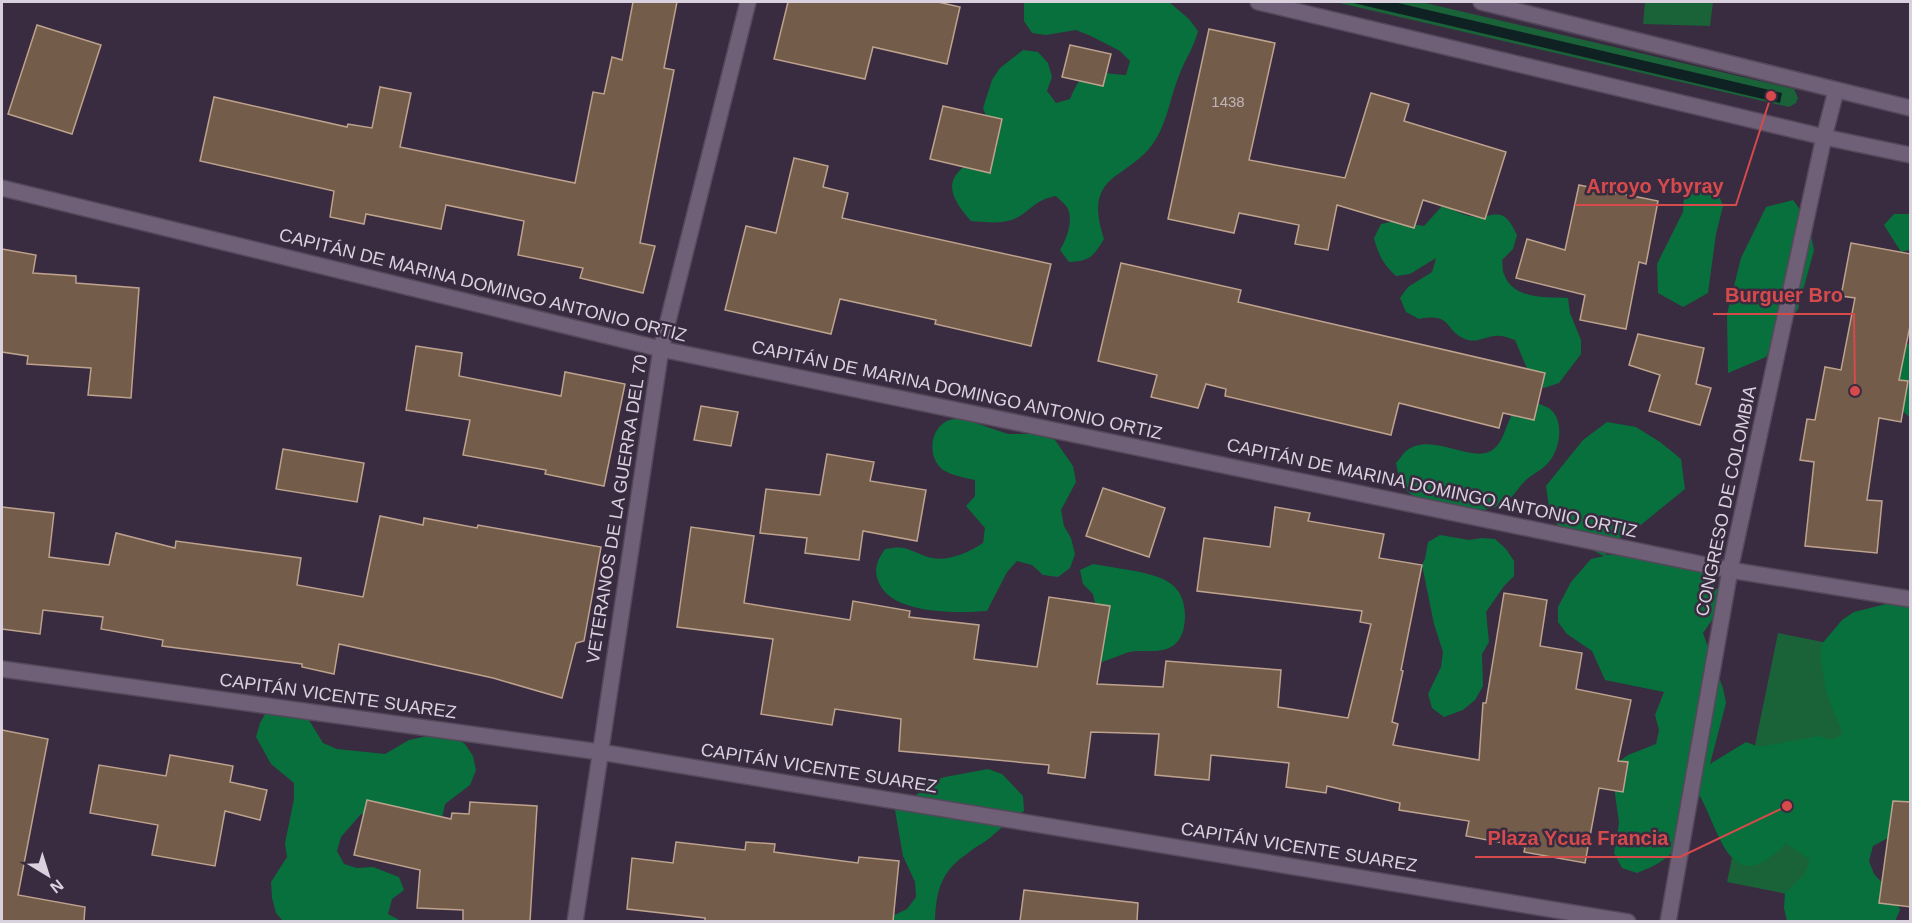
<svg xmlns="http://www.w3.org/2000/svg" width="1912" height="923" viewBox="0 0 1912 923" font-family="Arial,sans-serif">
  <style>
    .green { fill: #1a6339 }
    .forest { fill: #08703c }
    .water { fill: #102124 }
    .building { fill: #735c49; stroke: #bda28e; stroke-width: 1.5 }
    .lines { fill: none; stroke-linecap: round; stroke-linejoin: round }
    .street-casing { stroke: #54485a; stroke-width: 18 }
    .secondary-casing { stroke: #54485a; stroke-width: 18 }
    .street { stroke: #6f5f77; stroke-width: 15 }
    .secondary { stroke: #6f5f77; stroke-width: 15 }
    .labels { text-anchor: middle; stroke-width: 5; stroke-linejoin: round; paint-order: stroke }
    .number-label { font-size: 15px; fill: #c0b4b9 }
    .street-label { font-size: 18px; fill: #dad1de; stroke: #392b40 }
    .leader { fill: none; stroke: #d74a4c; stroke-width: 2 }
    .callout-dot { fill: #d74a4c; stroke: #392b40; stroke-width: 2 }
    .callout-label { font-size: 20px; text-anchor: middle; font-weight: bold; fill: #d74a4c; stroke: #392b40; stroke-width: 5; stroke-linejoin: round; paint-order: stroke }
  </style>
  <rect width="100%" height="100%" fill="#392b40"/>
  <!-- green -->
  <path class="green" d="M1335 2H1421L1794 89 1798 98 1796 103 1789 107Z
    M1645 2H1713L1710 26 1643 24Z
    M1778 633 1907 659 1812 899 1727 882Z"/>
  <!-- forest -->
  <path class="forest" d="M1024 2H1169L1189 19 1198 31C1194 47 1186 58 1180 73 1171 94 1168 119 1156 139 1131 181 1081 170 1104 239 1093 257 1090 261 1069 262L1060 250C1067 238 1074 220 1067 207 1064 203 1059 199 1056 196 1035 200 1035 207 1018 217 1004 225 986 222 971 221 933 180 958 167 997 148V133L988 121 983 108 992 80 1000 68 1023 50 1038 52 1048 63 1052 77 1047 91 1056 103 1070 99C1086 61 1093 74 1126 75L1130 61 1120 51 1091 36 1076 30 1046 35 1032 33 1024 21Z
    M1713 180 1723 206 1716 234 1708 293 1683 307 1658 293 1657 264 1683 212 1685 182Z
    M1793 200 1808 221 1814 250 1798 309 1766 357 1728 373 1727 314 1741 258 1766 207Z
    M1442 206C1451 208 1462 215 1469 216 1496 220 1501 202 1517 235L1513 249 1502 260C1503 264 1502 270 1504 274 1513 300 1546 297 1568 298L1570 313 1581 340V354L1559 383 1544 388 1532 380 1515 340C1511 339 1505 336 1501 336 1490 334 1478 343 1468 340 1443 333 1455 312 1419 319L1406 312 1400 298 1408 287 1432 272 1436 258 1410 274 1396 276C1383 264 1378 254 1374 238L1381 224 1395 221 1424 226Z
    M1894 214H1910V250L1901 252 1884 225Z
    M1910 343V416H1908L1897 406V349Z
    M1537 403C1541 405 1546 406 1550 409 1565 421 1560 450 1548 463 1541 471 1530 475 1523 483 1514 493 1510 503 1496 507 1475 515 1425 507 1408 492 1400 485 1398 474 1396 463 1399 460 1402 455 1405 452 1429 430 1470 463 1491 451 1504 443 1505 426 1512 415 1515 411 1519 407 1522 404Z
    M961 418 1008 434H1039L1055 440 1073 466 1076 482 1061 510 1064 526 1071 538 1075 554 1070 568 1058 577 1043 575 1032 565 1017 561 1007 572 987 611C958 613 893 615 879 583 873 569 877 561 885 549 906 545 907 549 925 556 944 564 968 553 983 543L985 528 966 506 975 496V480C966 478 955 476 947 472 927 463 928 430 947 421 951 419 957 419 961 418Z
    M1607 422 1636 427 1660 442 1681 459 1685 489 1637 528 1625 533 1605 555 1638 553 1698 564 1724 598 1725 613 1712 620 1703 633 1723 688 1726 703 1710 764 1746 742 1759 747 1819 736 1832 740 1843 734 1826 692 1821 660V645L1842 620 1854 612 1910 598V832L1886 839 1873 846 1869 861 1874 874 1895 896 1900 910 1895 921H1787L1784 908 1785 893 1805 874 1810 860 1786 843C1732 900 1722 838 1700 796 1682 836 1685 855 1637 873L1622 868 1614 853 1619 823 1615 794 1617 763 1628 755 1656 744 1659 730 1655 715 1664 692 1605 680 1592 651 1567 634 1558 622V607L1571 582 1591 559 1604 556 1566 537 1550 514 1546 486 1583 440Z
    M1440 535 1469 540 1482 538 1495 539 1506 549 1514 561V576L1504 586 1486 612 1489 642 1482 654 1483 686 1475 700 1463 710 1444 717 1432 708 1428 694 1441 667 1443 652 1434 624 1422 565 1425 559 1428 542Z
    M1093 564C1107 566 1121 569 1135 571 1162 577 1184 582 1185 615 1185 626 1183 638 1174 645 1161 655 1144 649 1129 652 1120 655 1111 659 1102 662L1093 652 1099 622 1093 594 1083 584 1080 570Z
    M268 709 307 717 323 743 337 749 385 754 409 740 437 734 451 735 465 744 473 756 476 770 470 785 445 804 442 818 361 814 341 837 337 851 344 864 357 868 373 867 399 877 404 890 392 899 388 914 401 921H283L276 913 272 898 271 882 287 857 285 843 294 799V783L271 764 256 737 260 723Z
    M988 769 1002 774 1023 796 1024 811C1011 818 1003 827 991 837 984 843 975 847 968 853 941 871 936 891 935 921L880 922 907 909 916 897 915 882 903 856 895 810 919 793 929 782 945 777Z"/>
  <!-- water -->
  <path class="water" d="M1349 2H1394L1782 93 1780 103Z"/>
  <!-- building -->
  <path class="building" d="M633 2H677L664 68 674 70 640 243 655 246 643 293 580 278 583 268 518 255 524 221 446 205 441 229 366 214 364 224 330 217 334 191 200 161 214 97 347 127 348 124 372 128 380 87 411 93 400 147 575 183 593 92 604 94 612 57 622 60Z
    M788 2H938L960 7 947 64 873 47 865 79 774 59Z
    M37 25 101 45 72 134 8 114Z
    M1209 29 1275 43 1249 160 1345 178 1371 93 1409 104 1404 121 1506 152 1485 219 1423 200 1414 228 1337 205 1328 250 1295 244 1299 225 1239 213 1234 233 1168 219Z
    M1070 45 1111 54 1103 86 1062 77Z
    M943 106 1002 119 990 173 930 159Z
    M794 158 828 166 823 187 848 193 842 218 1051 264 1031 346 935 324 936 320 840 299 831 334 725 310 746 226 776 233Z
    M1579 185 1658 201 1646 264 1639 262 1626 329 1580 320 1585 295 1516 278 1527 239 1565 250Z
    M1851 243 1911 254V321L1899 380 1908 381 1901 422 1879 418 1867 500 1882 501 1877 553 1805 546 1814 462 1800 460 1807 419 1815 420 1825 367 1841 370 1855 298 1841 296Z
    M2 249 36 255 33 273 76 276V283L139 288 131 398 88 395 91 368 27 364 28 356 2 352Z
    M1121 263 1241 290 1238 302 1545 373 1534 420 1503 413 1499 428 1399 403 1391 435 1225 396 1226 389 1206 384 1198 408 1151 397 1157 375 1098 361Z
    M1638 334 1704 348 1696 384 1711 388 1700 425 1649 411 1660 375 1629 365Z
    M416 346 462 353 459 376 561 396 565 372 625 384 604 486 545 474 546 470 463 455 470 420 406 410Z
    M701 406 738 412 731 446 694 440Z
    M283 449 364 463 357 502 276 489Z
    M827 454 874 462 870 481 926 490 917 541 863 531 859 560 805 553 807 538 760 533 766 489 820 495Z
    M1103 488 1165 508 1149 557 1086 536Z
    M2 507 54 513 49 557 109 565 116 533 175 548 176 541 301 558 297 585 363 597 380 516 423 525 424 518 477 528 478 525 601 547 584 641 576 643 562 698 493 678 339 644 334 674 302 667V664L162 646 163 640 101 629 103 617 43 610 40 634 2 629Z
    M1275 507 1310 513 1308 521 1384 534 1379 558 1422 565 1401 670 1403 671 1392 722 1398 724 1393 745 1479 760 1483 703H1486L1504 593 1547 600 1540 646 1582 653 1576 689 1631 700 1618 761 1628 762 1623 792 1599 788 1585 863 1524 852 1525 847 1466 836 1469 821 1399 810 1400 803 1327 786 1326 793 1286 787 1289 763 1211 755 1209 780 1155 775 1159 734 1091 732 1085 778 1048 773 1049 765 899 751 901 719 835 709 832 725 761 714 773 639 677 627 691 527 754 536 744 603 850 620 853 601 910 611 909 617 979 625 974 659 1037 667 1049 597 1110 606 1097 684 1163 687 1166 661 1281 670 1278 707 1348 718 1371 624 1360 622 1362 611 1197 591 1204 538 1270 547Z
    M2 730 48 739 18 895 85 907 84 921H2Z
    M170 755 233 766 230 782 267 790 260 820 225 811 215 866 152 855 158 825 90 813 99 765 166 776Z
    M367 800 451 819 452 813 469 814 470 802 537 806 530 921H463V910L417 908 420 870 354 855Z
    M1893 801 1911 802V907L1879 903Z
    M676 842 745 850 746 842 775 844 774 852 858 863 859 857 899 861 893 921H705V918L627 909 632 858 673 863Z
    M1024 890 1138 903 1137 921H1020Z"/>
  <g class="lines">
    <!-- street casing -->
    <g class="street-casing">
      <path id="street" d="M2 188 661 349 1730 570 1910 599
        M2 669 600 752 1628 922
        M575 922 661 349 748 2
        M1668 922 1730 570 1824 137 1836 91"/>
    </g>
    <!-- secondary casing -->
    <g class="secondary-casing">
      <path id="secondary" d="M1258 2 1824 137 1910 155
        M1481 2 1910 108"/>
    </g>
    <!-- street -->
    <use href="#street" class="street"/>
    <!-- secondary -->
    <use href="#secondary" class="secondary"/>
  </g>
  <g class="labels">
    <!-- number labels -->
    <g class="number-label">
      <text x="1228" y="107">1438</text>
    </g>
    <!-- street labels -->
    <g class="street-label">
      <text transform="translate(483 285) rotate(14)" y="6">CAPITÁN DE MARINA DOMINGO ANTONIO ORTIZ</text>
      <text transform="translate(957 390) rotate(12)" y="6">CAPITÁN DE MARINA DOMINGO ANTONIO ORTIZ</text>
      <text transform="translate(1432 488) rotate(12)" y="6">CAPITÁN DE MARINA DOMINGO ANTONIO ORTIZ</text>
      <text transform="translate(1726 501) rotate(-78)" y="6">CONGRESO DE COLOMBIA</text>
      <text transform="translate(617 509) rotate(-81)" y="6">VETERANOS DE LA GUERRA DEL 70</text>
      <text transform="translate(338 696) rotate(8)" y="6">CAPITÁN VICENTE SUAREZ</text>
      <text transform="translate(819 768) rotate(9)" y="6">CAPITÁN VICENTE SUAREZ</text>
      <text transform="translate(1299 847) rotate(9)" y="6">CAPITÁN VICENTE SUAREZ</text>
    </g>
  </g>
  <!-- callouts -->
  <path class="leader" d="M1771 96L1736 205H1575M1855 391L1854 314H1713M1787 806L1680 857H1475"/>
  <g class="callout-dot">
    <circle cx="1771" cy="96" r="6"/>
    <circle cx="1855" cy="391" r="6"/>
    <circle cx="1787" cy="806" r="6"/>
  </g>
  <g class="callout-label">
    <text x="1655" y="193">Arroyo Ybyray</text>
    <text x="1784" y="302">Burguer Bro</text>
    <text x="1578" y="845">Plaza Ycua Francia</text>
  </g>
  <!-- border -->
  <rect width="1912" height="923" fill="none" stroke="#dad1de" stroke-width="6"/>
  <!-- north arrow -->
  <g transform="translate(48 875) rotate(142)" stroke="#392b40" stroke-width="4.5" paint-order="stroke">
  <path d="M0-4.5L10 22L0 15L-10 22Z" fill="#dad1de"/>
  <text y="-9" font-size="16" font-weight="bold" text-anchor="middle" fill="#dad1de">N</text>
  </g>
</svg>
